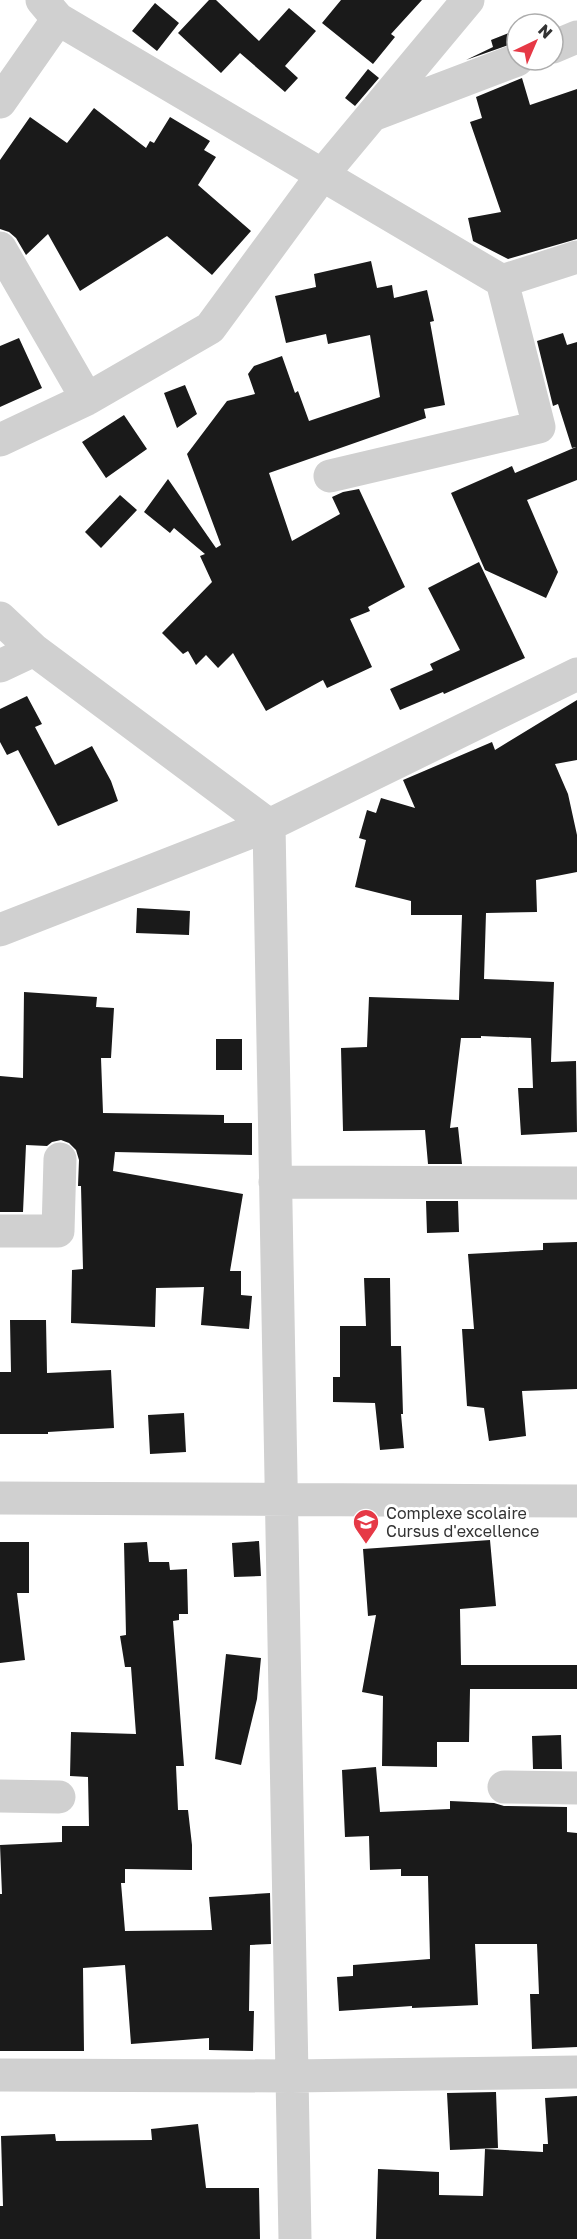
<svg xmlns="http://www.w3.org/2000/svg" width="577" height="2239" viewBox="0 0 577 2239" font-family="'Golos Text',sans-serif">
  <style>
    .building { fill: #1a1a1a }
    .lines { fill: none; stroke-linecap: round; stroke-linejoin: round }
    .minor { stroke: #d0d0d0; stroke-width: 33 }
    .labels { text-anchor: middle; stroke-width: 6; stroke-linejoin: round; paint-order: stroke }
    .poi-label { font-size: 16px; fill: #333; stroke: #fff; text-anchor: start }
  </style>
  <rect width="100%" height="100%" fill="#fff"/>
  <!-- building -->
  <path class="building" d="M209 0H216L259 41 289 8 316 31 285 66 298 78 285 92 240 53 221 73 178 33Z
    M341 0H422L391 34 395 37 373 64 322 23Z
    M155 3 179 23 157 51 132 31Z
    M511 32 514 39 517 38V42L466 60 493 47 491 40Z
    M368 69 379 78 355 106 345 98Z
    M522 78 530 105 577 89V239L508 259 473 241 468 218 501 212 470 122 482 118 476 97Z
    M94 108 146 148 150 141 154 143 170 117 210 141 204 150 216 157 198 185 251 231 212 275 167 236 80 291 48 234 26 255 16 238 9 232 0 229V160L30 117 67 143Z
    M371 261 377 288 392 285 394 298 427 290 434 321 430 322 445 405 424 409 426 418 269 473 292 541 340 514 332 497 343 492 359 489 405 587 368 607 370 611 350 619 372 667 327 688 323 680 266 711 233 653 218 668 206 655 196 665 188 651 183 654 162 633 212 582 200 556 205 554 174 528 170 533 144 512 168 479 216 548 221 545 187 454 227 401 255 394 248 374 254 366 282 356 295 393 298 391 309 421 380 397 370 335 328 344 326 334 286 343 275 296 316 287 314 274Z
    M563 333 567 345 577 342V480L527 500 558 572 546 598 485 570 451 493 512 466 515 473 576 447 572 448 558 404 553 406 537 341Z
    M19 338 42 388 0 407V346Z
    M185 385 197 414 177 428 164 393Z
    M124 415 147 449 106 478 82 442Z
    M120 495 137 510 101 548 85 532Z
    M479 562 525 658 444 694 443 692 400 710 390 689 433 670 430 664 460 650 428 588Z
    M27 696 42 724 35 727 55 765 92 746 111 781 118 801 58 826 18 750 7 755 0 742V709Z
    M577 700V760L555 764 568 794 577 835V872L536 880 537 912 486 913 484 979 554 982 551 1062 576 1061 577 1132 521 1135 518 1088H533L531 1038 481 1036V1038H461L450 1128 458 1127 462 1164H428L425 1130 343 1131 341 1048 367 1047 369 997 459 1000 462 915H411V901L355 887 366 840 359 838 367 810 376 813 381 798 415 808 403 780 492 742 495 750Z
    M137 908 190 911 189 935 136 933Z
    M24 992 97 997 96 1007 114 1008 111 1058H101L103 1113 224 1115V1123H252V1155L115 1152 113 1171 243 1194 230 1271H241V1295L252 1296 249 1329 201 1325 204 1287 156 1288 155 1327 71 1323 72 1270 83 1269 81 1186H78L79 1160 76 1150 69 1143 61 1140 52 1142 47 1146 26 1145 23 1212H0V1076L23 1078Z
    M216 1039H242V1070H216Z
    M426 1201H458L459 1232 427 1233Z
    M577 1242V1389L522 1391 526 1436 489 1441 484 1408 467 1406 462 1329H474L468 1254 543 1250V1243Z
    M364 1278H390L391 1346H401L403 1414H401L404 1448 380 1450 375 1403 333 1402V1377H340V1326H366Z
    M10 1320H46L47 1373 111 1370 114 1428 48 1432V1434H0V1372H11Z
    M184 1413 186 1452 150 1454 148 1415Z
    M490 1540 496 1606 460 1609 461 1665H577V1689H470L469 1742H437V1767L382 1766 383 1696 362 1692 376 1615 368 1616 363 1549Z
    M259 1541 261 1576 234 1577 232 1543Z
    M0 1542H29V1593H17L25 1660 0 1663Z
    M147 1542 149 1562H169L170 1570 187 1569 188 1614H179V1620L173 1621 184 1766H176L178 1810H188L192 1845V1870L125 1869V1883H121L125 1931 212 1930 209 1897 270 1893 271 1944 250 1945 249 2011H254L253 2051 209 2050V2038L131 2044 125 1965 83 1968 84 2051H0V1894H2L0 1845 62 1842V1826H89L88 1777 70 1776 71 1732 136 1734 131 1667H125L120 1636 126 1635 124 1543Z
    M226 1654 261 1658 257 1699 241 1765 215 1759Z
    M561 1735 562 1769H533L532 1736Z
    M376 1767 380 1812 450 1809V1801L494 1803 504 1806 567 1807V1832L577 1833V2047L532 2049 530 1994H539L537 1944H475L478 2005 412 2008V2006L339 2011 337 1977 353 1976V1965L430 1959 428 1876H401V1869L370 1870 369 1836 345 1837 342 1770Z
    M496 2092 498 2148 450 2150 447 2093Z
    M577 2096V2239H376L378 2169 439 2172V2195L483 2196 485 2149 543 2152V2144H548L545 2098Z
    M198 2124 206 2188H259L260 2239H0V2206H3L1 2136 55 2134 56 2141 152 2140 151 2129Z"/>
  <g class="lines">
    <!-- minor -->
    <path class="minor" d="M42 0 58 19 502 281 577 257
      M553 47 577 37
      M0 102 58 19
      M375 114 517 60
      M0 248 87 399
      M0 440 87 399 210 328 323 174 468 0
      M330 476 539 427 502 281
      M0 618 34 650 269 825 295 2239
      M0 666 34 650
      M0 930 269 825 577 674
      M275 1182 577 1183
      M0 1231H58L60 1159
      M0 1498 577 1501
      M504 1787 577 1788
      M0 1796 59 1797
      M0 2075 291 2076 577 2072"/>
  </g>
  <!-- icons -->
  <defs>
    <g id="school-pin" transform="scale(1.35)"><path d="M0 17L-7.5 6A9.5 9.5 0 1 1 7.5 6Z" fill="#e63946" stroke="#fff"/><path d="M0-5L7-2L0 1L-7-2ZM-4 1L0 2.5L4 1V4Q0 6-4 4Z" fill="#fff"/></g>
  </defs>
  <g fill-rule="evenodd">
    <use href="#school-pin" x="366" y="1522"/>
  </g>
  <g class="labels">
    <!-- poi labels -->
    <g class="poi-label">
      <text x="386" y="1519">Complexe scolaire<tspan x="386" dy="18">Cursus d'excellence</tspan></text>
    </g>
  </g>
  <!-- north arrow -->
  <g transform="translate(535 42) rotate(44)"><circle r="28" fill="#ffffff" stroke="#adadad" stroke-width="1.5"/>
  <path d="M0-4.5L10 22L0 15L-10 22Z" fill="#e63946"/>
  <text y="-9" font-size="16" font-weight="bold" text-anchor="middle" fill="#333333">N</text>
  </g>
</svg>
